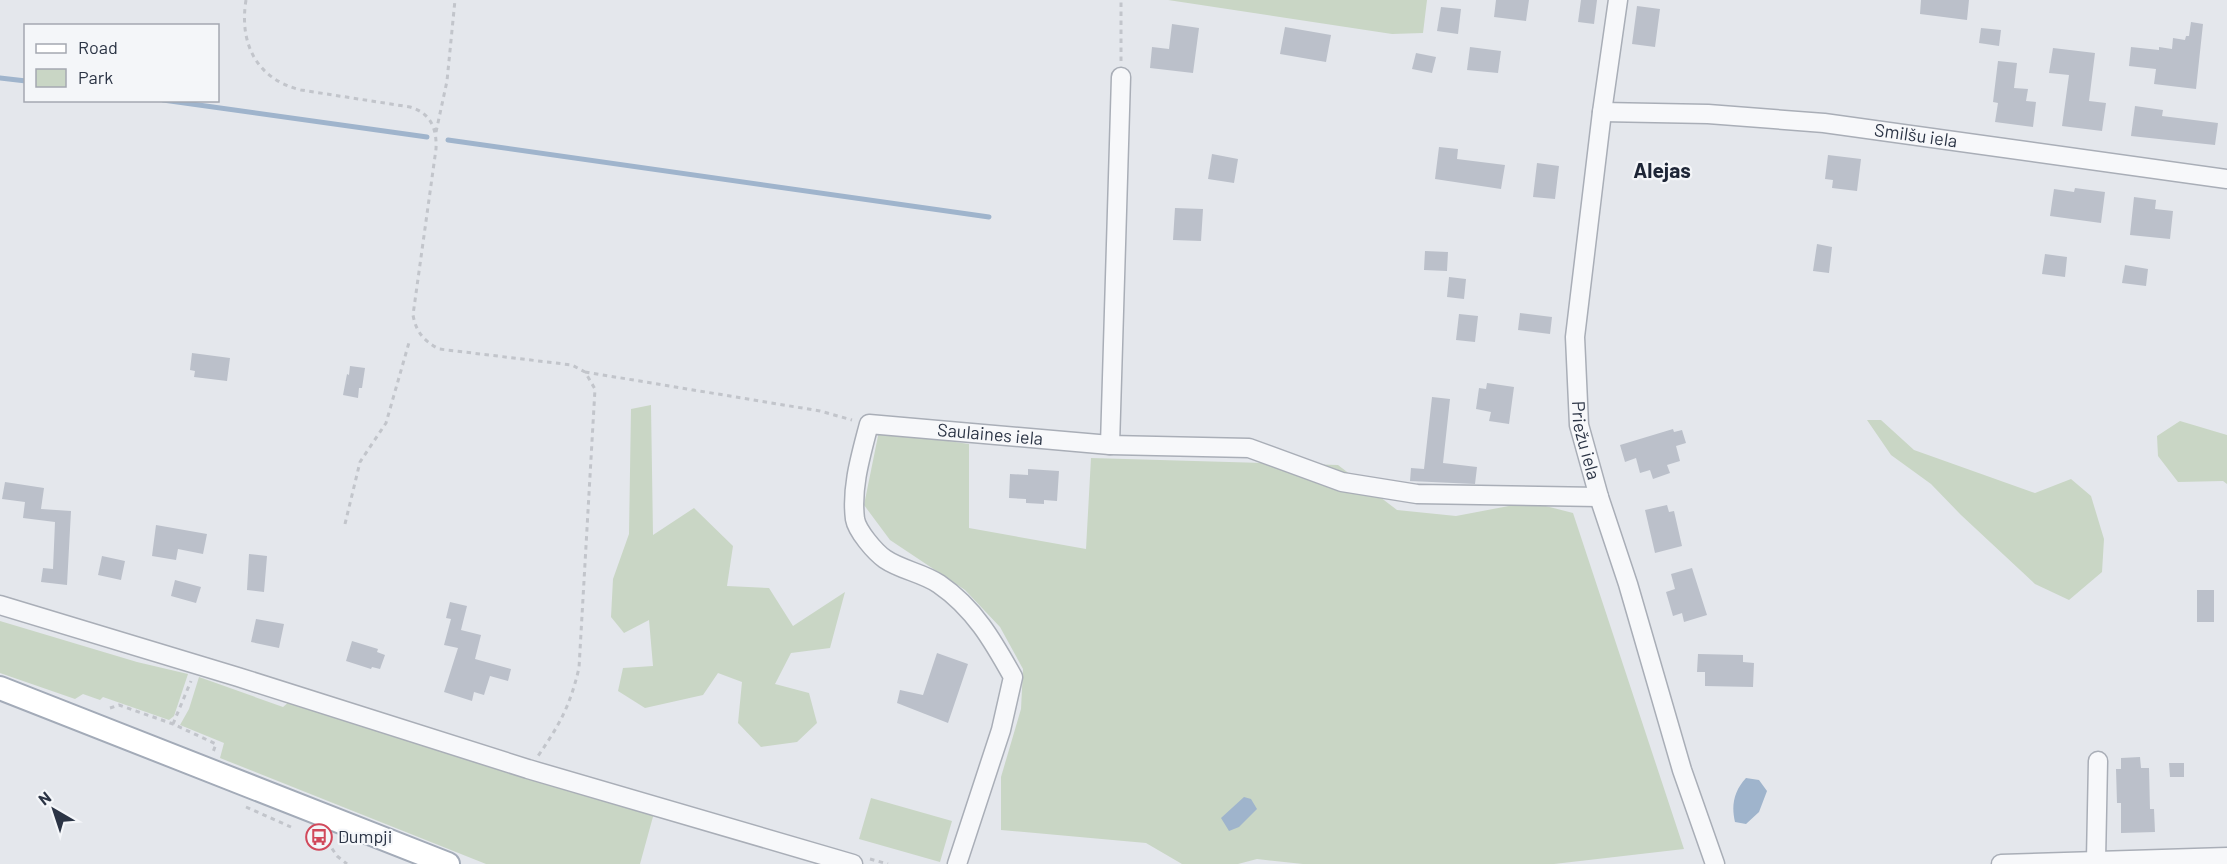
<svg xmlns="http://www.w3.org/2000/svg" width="2227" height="864" viewBox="0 0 2227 864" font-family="Barlow,sans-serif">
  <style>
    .green { fill: #c9d6c5 }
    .water { fill: #9fb4cc }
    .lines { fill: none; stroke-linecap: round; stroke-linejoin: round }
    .stream { stroke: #9fb4cc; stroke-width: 5 }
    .building { fill: #bbc0ca }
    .minor-casing { stroke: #a9aeb7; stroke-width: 21 }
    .major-casing { stroke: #a3abb8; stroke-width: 26 }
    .path { stroke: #c2c5cb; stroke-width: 3; stroke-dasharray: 4.5 4.5; stroke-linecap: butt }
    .minor { stroke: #f7f8fa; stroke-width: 18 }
    .major { stroke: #fff; stroke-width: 22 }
    .labels { text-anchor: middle; stroke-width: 4.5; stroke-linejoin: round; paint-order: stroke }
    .street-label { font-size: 18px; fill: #2b3445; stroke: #f4f6f9 }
    .poi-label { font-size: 18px; fill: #2b3445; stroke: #f4f6f9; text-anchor: start }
    .quarter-label { font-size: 21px; font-weight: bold; fill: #1d2536; stroke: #f4f6f9 }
  </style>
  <rect width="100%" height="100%" fill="#e4e7ec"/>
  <!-- green -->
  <path class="green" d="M1168 0H1427L1423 33 1392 34Z
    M651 405 653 535 694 508 733 546 727 586 769 588 793 626 845 592 830 648 791 653 775 684 809 693 817 723 797 742 761 747 738 723 742 682 718 673 703 695 645 708 618 691 623 668 653 666 649 620 624 633 611 617 613 579 629 534 631 409Z
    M1867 420H1881L1914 450 2035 493 2071 479 2091 496 2104 539 2102 572 2069 600 2035 584 1961 515 1931 484 1891 455Z
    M2180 421 2227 435V484L2223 481 2178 482 2158 456 2157 436Z
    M879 431 969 444V528L1086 549 1091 458 1338 465 1397 510 1456 516 1530 502 1573 513 1684 849 1554 864H1303L1257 859 1238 864H1182L1146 843 1001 830V777L1021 709 1023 669 1000 627 965 590 890 540 864 505Z
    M0 621 137 662 188 674 174 716 169 720 103 697 100 700 83 694 75 699 0 673Z
    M199 677 283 707 290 701 654 813 640 864H486L220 758 224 743 180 725 189 709Z
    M871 798 952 821 940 862 859 839Z"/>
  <!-- water -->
  <path class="water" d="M1746 778 1759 780 1767 791 1759 812 1746 824 1735 822C1731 805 1734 791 1746 778Z
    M1244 797 1251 799 1257 809 1239 827 1229 831 1221 818Z"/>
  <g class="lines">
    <!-- stream -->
    <path class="stream" d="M0 78 26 81
      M163 100 427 137
      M448 140 989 217"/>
  </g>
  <!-- building -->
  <path class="building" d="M1496 0H1529L1526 21 1494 17Z
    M1581 0H1597L1594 24 1578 22Z
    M1921 0H1969L1967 20 1920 14Z
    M1637 6 1660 9 1655 47 1632 44Z
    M1441 7 1461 9 1458 34 1437 31Z
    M2191 22 2203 24 2196 89 2154 84 2156 69 2129 66 2131 47 2159 50V47L2172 49 2173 38 2185 40 2186 36H2189Z
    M1172 24 1199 28 1193 73 1150 68 1152 47 1169 49Z
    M1285 27 1331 35 1326 62 1280 54Z
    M1981 28 2001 30 1999 46 1979 43Z
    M1470 47 1501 51 1498 73 1467 70Z
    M2053 48 2095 53 2089 101 2106 103 2102 131 2062 126 2069 75 2049 73Z
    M1416 53 1436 57 1432 73 1412 69Z
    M1998 61 2017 63 2014 88 2028 89 2026 101 2036 102 2033 127 1995 122 1998 103 1993 102Z
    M2135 106 2163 110 2162 116 2218 123 2215 145 2131 136Z
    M1439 147 1458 149 1457 159 1505 165 1501 189 1435 179Z
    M1212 154 1238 159 1234 183 1208 179Z
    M1828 155 1861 159 1857 191 1832 188 1833 180 1825 179Z
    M1537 163 1559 166 1555 199 1533 197Z
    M2075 188 2105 192 2101 223 2050 216 2054 189 2074 192Z
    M2134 197 2156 200 2155 209 2173 211 2170 239 2130 235Z
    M1175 208 1203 209 1201 241 1173 240Z
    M1817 244 1832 247 1829 273 1813 271Z
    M1425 251 1448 252 1447 271 1424 270Z
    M2045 254 2067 257 2065 277 2042 274Z
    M2125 265 2148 269 2146 286 2122 283Z
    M1449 277 1466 279 1464 299 1447 297Z
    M1520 313 1552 317 1550 334 1518 330Z
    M1459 314 1478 316 1475 342 1456 340Z
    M192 353 230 358 227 381 194 377 195 371 190 370Z
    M350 366 365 368 362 388H359L358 398 343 395 347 374 349 375Z
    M1487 383 1514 387 1509 424 1489 421 1491 412 1476 409 1479 388 1486 389Z
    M1432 397 1450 399 1443 463 1477 467 1475 484 1410 481 1411 468 1424 469Z
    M1673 429 1674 432 1682 430 1686 443 1676 446 1680 461 1667 465 1670 473 1653 479 1650 470 1640 473 1636 458 1625 462 1620 445Z
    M1028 469 1059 471 1057 501 1044 500V504L1026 503V499L1009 498 1010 474 1028 475Z
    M5 482 44 488 41 509 71 511 67 585 41 582 43 568 53 569 55 522 23 518 25 502 2 499Z
    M1667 505 1669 512 1674 511 1682 546 1655 553 1645 510Z
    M156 525 207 534 203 554 178 549 176 560 152 556Z
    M249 554 267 556 264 592 247 590Z
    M102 556 125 561 121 580 98 575Z
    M1692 568 1707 615 1684 622 1682 613 1673 616 1666 592 1675 589 1671 574Z
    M175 580 201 587 196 603 171 596Z
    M2197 590H2214V622H2197Z
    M450 602 467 606 461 630 481 635 475 659 511 669 508 681 490 676 484 695 474 692 472 701 444 692 458 648 444 645 451 619 446 618Z
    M256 619 284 624 279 648 251 642Z
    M352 641 378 649 377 652 385 655 380 669 372 667 371 669 346 661Z
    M937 653 968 664 948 723 897 703 900 690 923 695Z
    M1698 654 1743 655V662L1754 663 1753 687 1705 686V672H1697Z
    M2140 757 2141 768H2149L2150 809H2154L2155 832 2121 833V803H2117L2116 769H2121V758Z
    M2169 763H2184V777H2170Z"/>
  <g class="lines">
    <!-- minor casing -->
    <g class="minor-casing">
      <g id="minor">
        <path id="s1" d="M1618 0 1602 112 1575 337 1579 425 1599 497 1628 584 1682 770 1715 864"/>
        <path id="s2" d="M1602 112 1708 114 1824 123 2227 179"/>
        <path d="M1110 445 1121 77"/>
        <path d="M0 605 238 677 528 769 853 864"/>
        <path d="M2096 860 2098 761"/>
        <path id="s3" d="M957 864 1001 730 1013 677C993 641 974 608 939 584 923 573 901 570 885 559 875 552 857 531 855 519 851 487 861 455 869 424L1110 445 1249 448 1342 482 1417 494 1599 497"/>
        <path d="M2001 864 2227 857"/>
      </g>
    </g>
    <!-- major casing -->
    <g class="major-casing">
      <path id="major" d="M0 688 448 864"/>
    </g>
    <!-- path -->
    <path class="path" d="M246 0C239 43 256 79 301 90L410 107C431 113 437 129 436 149L413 315C416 332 424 341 439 349L572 365 585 372 595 389 579 668C570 706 560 724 538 756
      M1121 61V0
      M436 132 447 81 455 0
      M585 372 820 411 852 420
      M345 524 360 462 386 423 410 339
      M110 708 119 705 173 724 216 744 213 752
      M173 724 191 681
      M246 807 291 827
      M327 841 337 856 347 864
      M870 859 888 864"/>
    <!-- minor -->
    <use href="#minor" class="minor"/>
    <!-- major -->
    <use href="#major" class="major"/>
  </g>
  <!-- icons -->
  <defs>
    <g id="bus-ring" transform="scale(1.35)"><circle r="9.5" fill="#f4f6f9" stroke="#d1495b" stroke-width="1.5"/><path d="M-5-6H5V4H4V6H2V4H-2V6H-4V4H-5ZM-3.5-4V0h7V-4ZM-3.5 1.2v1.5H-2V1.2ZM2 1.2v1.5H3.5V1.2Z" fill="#d1495b"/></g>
  </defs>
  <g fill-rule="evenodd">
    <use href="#bus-ring" x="319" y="837"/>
  </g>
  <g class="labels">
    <!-- street labels -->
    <g class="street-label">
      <text dy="6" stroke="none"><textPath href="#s2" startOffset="315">Smilšu iela</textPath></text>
      <text dy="6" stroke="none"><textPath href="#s3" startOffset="644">Saulaines iela</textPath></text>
      <text dy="6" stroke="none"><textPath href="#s1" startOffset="444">Priežu iela</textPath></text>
    </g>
    <!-- poi labels -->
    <g class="poi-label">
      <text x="338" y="843">Dumpji</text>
    </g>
    <!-- quarter labels -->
    <g class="quarter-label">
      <text x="1662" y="178">Alejas</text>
    </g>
  </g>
  <!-- legend -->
  <rect x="24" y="24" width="195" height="78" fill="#f4f6f9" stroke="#a4a8b1" stroke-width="1.5"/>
  <rect x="36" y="44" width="30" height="9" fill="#ffffff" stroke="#a4a8b1" stroke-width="1.5"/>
  <text x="78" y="54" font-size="18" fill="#2b3445">Road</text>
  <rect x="36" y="69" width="30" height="18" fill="#c9d6c5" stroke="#a4a8b1" stroke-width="1.5"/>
  <text x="78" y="84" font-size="18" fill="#2b3445">Park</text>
  <!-- north arrow -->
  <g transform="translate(54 810) rotate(321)" stroke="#f4f6f9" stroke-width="4.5" paint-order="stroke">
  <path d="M0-4.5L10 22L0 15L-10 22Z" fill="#2b3445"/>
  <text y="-9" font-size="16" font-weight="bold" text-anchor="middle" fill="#2b3445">N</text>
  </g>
</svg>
